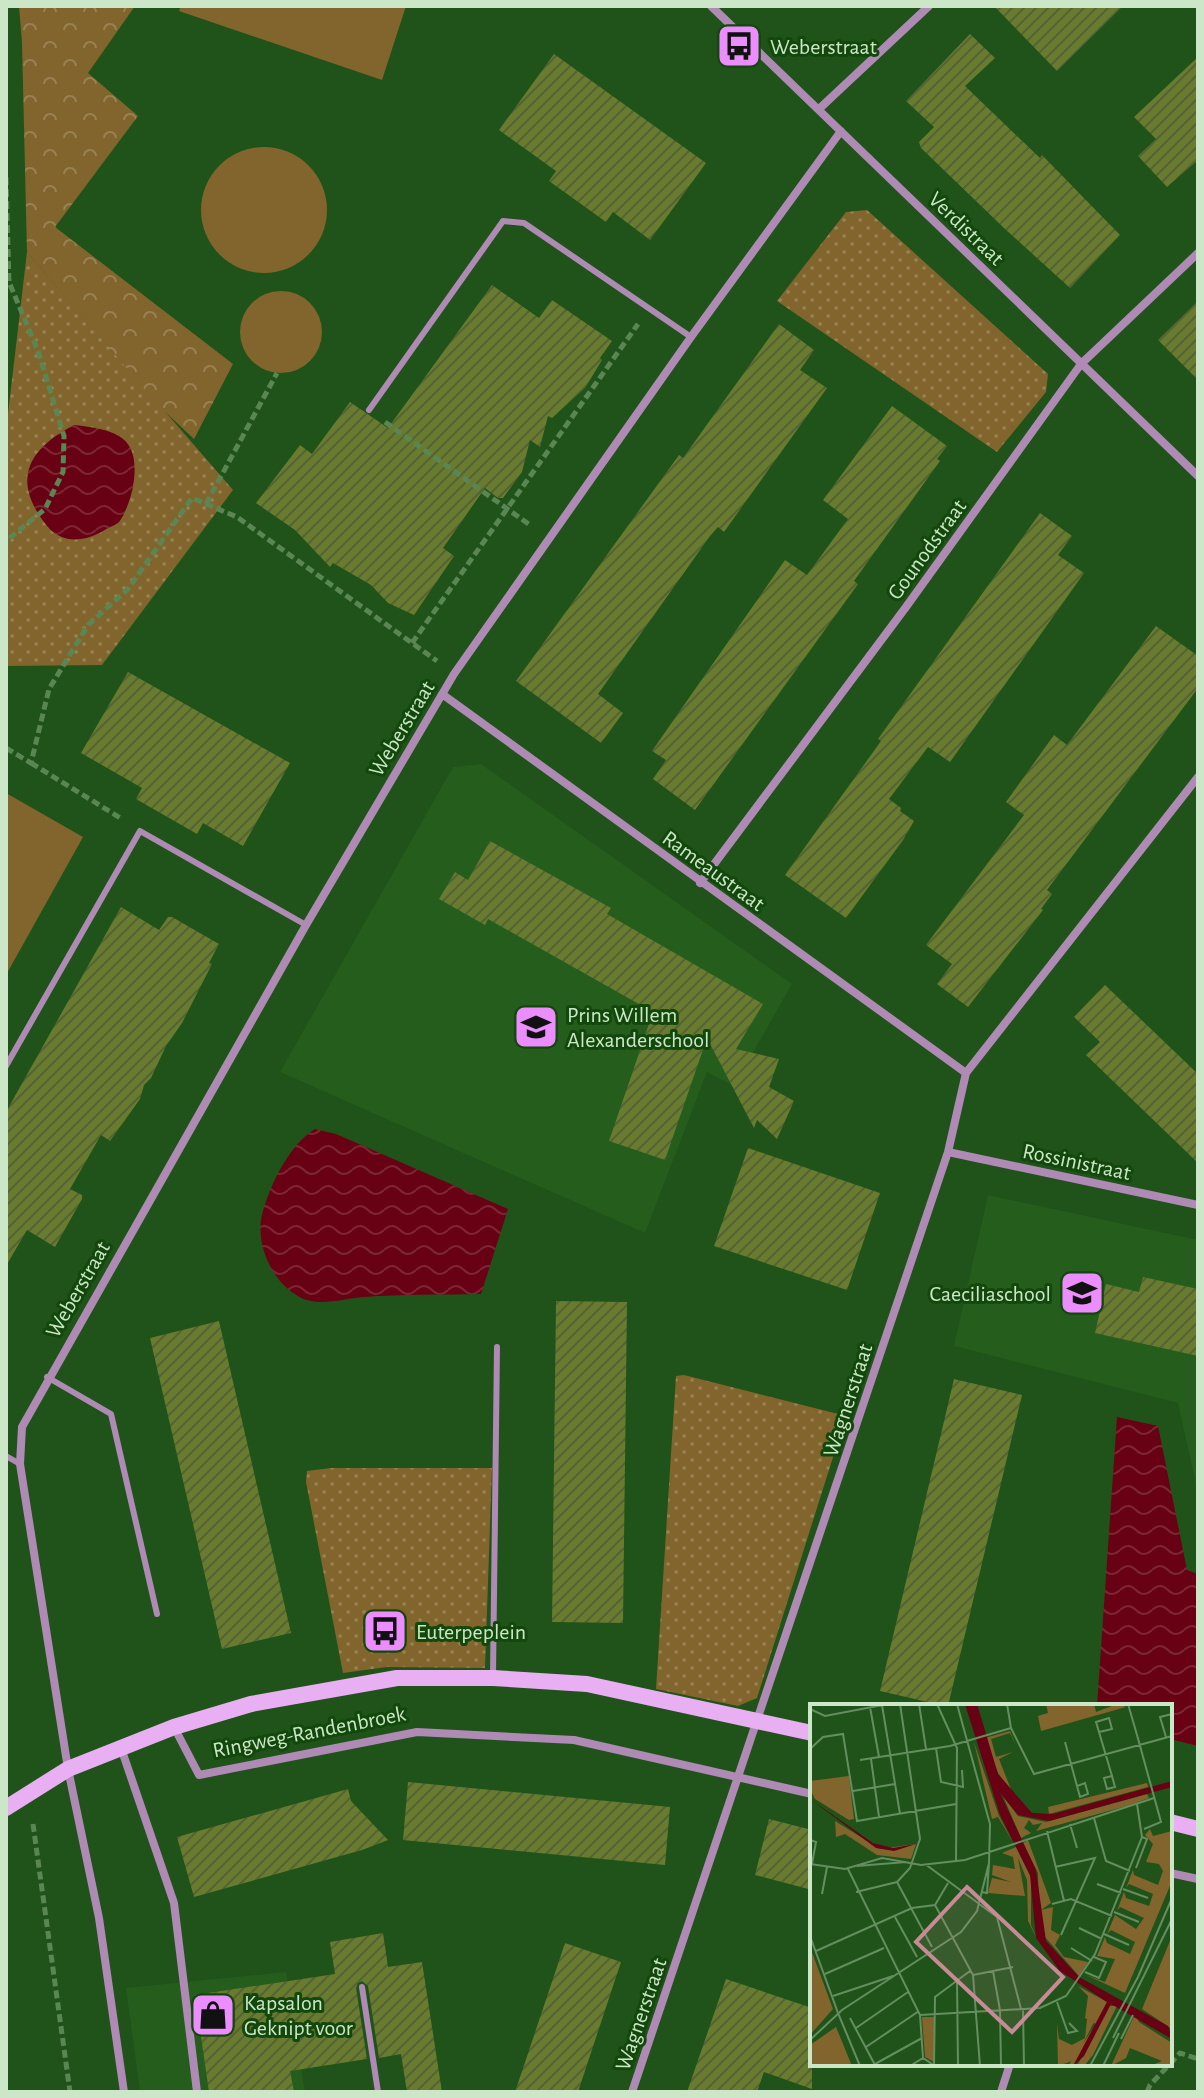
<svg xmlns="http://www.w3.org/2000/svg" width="1204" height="2098" viewBox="0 0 1204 2098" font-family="'Alegreya Sans',sans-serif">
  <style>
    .built { fill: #245d1c }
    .grass { fill: url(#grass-dots) }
    .forest { fill: url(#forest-crowns) }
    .green { fill: #82652d }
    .water { fill: url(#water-waves) }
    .building { fill: url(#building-hatch) }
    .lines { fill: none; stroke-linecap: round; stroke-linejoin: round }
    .path { stroke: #5a8654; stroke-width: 5; stroke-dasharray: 8 4; stroke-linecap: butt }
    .lane { stroke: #ae8ab4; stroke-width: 6 }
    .street { stroke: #ae8ab4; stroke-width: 8 }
    .secondary { stroke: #e8aff2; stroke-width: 16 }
    .labels { text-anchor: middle; stroke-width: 6; stroke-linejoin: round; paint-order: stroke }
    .poi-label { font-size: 22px; fill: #cce7c7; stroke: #13480c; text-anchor: start }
    .street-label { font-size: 22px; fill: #cce7c7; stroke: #13480c }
    .inset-road { fill: none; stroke: #648e5f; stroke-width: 2 }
    .view { fill: #c88a96; fill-opacity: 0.15; stroke: #c88a96; stroke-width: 4 }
    .inset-edge { fill: none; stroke: #cce7c7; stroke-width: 4 }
  </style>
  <defs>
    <pattern id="grass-dots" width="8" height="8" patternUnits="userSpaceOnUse" patternTransform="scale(2)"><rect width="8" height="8" fill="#82652d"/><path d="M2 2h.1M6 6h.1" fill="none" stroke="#988254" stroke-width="1.8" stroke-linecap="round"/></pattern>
    <pattern id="forest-crowns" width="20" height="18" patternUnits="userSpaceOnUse" patternTransform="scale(2)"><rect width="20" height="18" fill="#82652d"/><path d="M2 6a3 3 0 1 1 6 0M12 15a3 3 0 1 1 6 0" fill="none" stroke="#988254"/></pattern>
    <pattern id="water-waves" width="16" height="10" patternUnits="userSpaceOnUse" patternTransform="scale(2)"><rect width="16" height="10" fill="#670113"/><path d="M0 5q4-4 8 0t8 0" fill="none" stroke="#7c2634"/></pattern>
    <pattern id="building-hatch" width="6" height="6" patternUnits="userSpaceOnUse" patternTransform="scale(2)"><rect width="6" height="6" fill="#687b2e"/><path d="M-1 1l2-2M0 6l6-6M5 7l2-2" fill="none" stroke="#556334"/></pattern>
  </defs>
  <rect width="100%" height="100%" fill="#1f5319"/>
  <!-- built -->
  <path class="built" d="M481 764 792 984 734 1086 707 1072 645 1233 280 1072 453 767Z
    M988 1195 1198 1240V1493L1178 1403 954 1346Z
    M286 1972 305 2092H140L126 1988Z"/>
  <!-- grass -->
  <path class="grass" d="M867 210 1048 374 1046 392 997 452 777 301 846 212Z
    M27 252 233 490 102 665 6 666V431Z
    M684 1375 846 1416 757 1698 738 1706 656 1689 676 1376Z
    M331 1468H492L485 1668 387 1667 343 1673 306 1482 307 1471Z"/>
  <!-- forest -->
  <path class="forest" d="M19 6H135L88 73 138 116 55 227 233 364 194 439 160 407 27 252 22 43Z"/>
  <!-- green -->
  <path class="green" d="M181 6H406L382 80 179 11Z
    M201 210a63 63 0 1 1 126 0a63 63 0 1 1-126 0Z
    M240 332a41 41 0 1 1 82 0a41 41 0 1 1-82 0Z
    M6 793 83 837 6 975Z"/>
  <!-- water -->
  <path class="water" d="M74 425C119 430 141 437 133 487 131 497 125 515 119 522 116 525 107 528 103 531 82 543 59 544 44 522 11 478 30 448 74 425Z
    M315 1129 336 1134 508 1209 481 1294C442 1295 403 1294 364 1297 350 1298 335 1302 322 1302 315 1302 303 1300 298 1296 270 1280 254 1241 263 1211 271 1183 290 1144 315 1129Z
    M1117 1417 1158 1426 1187 1570 1198 1574V1746L1170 1739V1706H1097Z"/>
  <!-- building -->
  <path class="building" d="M994 6H1123L1057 71Z
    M970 34 995 58 965 86 1040 158 1042 155 1120 235 1070 288 1005 229 921 148 919 142 934 127 906 101Z
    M554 54 706 163 650 240 613 212 606 222 549 181 556 171 499 130Z
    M1198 57V160L1167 187 1138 156 1156 139 1134 117Z
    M492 285 539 318 552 300 612 341 600 358 602 360 585 388 552 418 548 416 540 447 530 440 522 472 503 498H498L485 488 443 548 454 556 414 615 388 603 371 585 333 563 330 567 295 530 256 503 300 445 312 454 350 402 388 428Z
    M1198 301V380L1158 340Z
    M779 324 814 350 800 370 827 388 724 532 718 527 710 536 598 694 623 713 601 743 516 681 679 455 683 458Z
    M892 406 947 446 937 459 940 461 854 581 858 584 695 810 653 779 666 760 652 751 785 560 807 575 848 519 823 500Z
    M1040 513 1072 536 1058 555 1084 573 950 762 928 747 889 799 901 808 900 811 914 821 903 840 846 918 785 875 881 741 878 739Z
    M1156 626 1198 656V688L1047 890 1052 894 1041 909 1043 910 968 1007 937 984 952 964 926 945 1024 815 1006 802 1054 735 1067 745Z
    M128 672 290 763 243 846 203 823 197 834 136 799 142 788 81 753Z
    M490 841 611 908 607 914 763 1004 736 1049 779 1059 769 1087 794 1101 777 1139 757 1120 754 1128 707 1038 665 1160 609 1141 653 1012 488 919 485 925 439 899 455 872 468 880Z
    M121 907 159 930 168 917H172L219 944 209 963 212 964 182 1023 166 1046 151 1078 144 1085 140 1099 110 1141 101 1135 70 1189 82 1195V1199L55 1247 27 1230 6 1266V1112Z
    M1105 985 1198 1074V1163L1086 1055 1100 1042 1074 1017Z
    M748 1148 880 1193 847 1290 714 1246Z
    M1143 1277 1198 1289V1356L1095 1333 1106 1284 1139 1292Z
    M556 1301 627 1302 623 1623 552 1622Z
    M219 1321 291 1633 222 1649 150 1338Z
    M954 1379 1022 1395 948 1706H945L880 1691Z
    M408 1782 670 1807 665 1865 403 1840Z
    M348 1789 351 1801 388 1840 362 1850 194 1897 177 1837Z
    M769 1819 812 1830V1890L755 1875Z
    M383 1933 388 1967 422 1962 442 2092H407L401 2054 379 2058 368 1986 362 1981 358 1983 356 1988 367 2059 290 2071 294 2092H209L195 1995 335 1974 330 1942Z
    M565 1943 621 1962 578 2092H515Z
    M726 1979 812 2008V2089L764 2072 757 2092H687Z"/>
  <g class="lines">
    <!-- path -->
    <path class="path" d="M6 177 9 282 38 351 64 436 63 472 45 509 6 541
      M385 422 530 525
      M206 504 277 373
      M412 643 638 324
      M6 748 31 763 49 689 88 625 128 589 192 498 237 517 437 661
      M31 763 122 819
      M33 1824 70 2092
      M1170 2064 1180 2053 1198 2059
      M1147 2092 1150 2085 1170 2064"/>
    <!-- lane -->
    <path class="lane" d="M369 410 503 221 524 223 691 337
      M6 1066 140 831 306 925
      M47 1377 111 1414 157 1614
      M6 1456 20 1464
      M493 1676 497 1347
      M362 1987 378 2092"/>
    <!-- street -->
    <path class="street" d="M711 6 1198 476
      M819 109 929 6
      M442 694 966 1073
      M700 883 906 607 1081 364 1198 253
      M948 1152 1198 1205
      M174 1727 199 1775 417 1732 574 1740 812 1794
      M121 1748 174 1903 197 2092
      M1170 1873 1198 1879
      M124 2092 99 1918 68 1769 20 1464 22 1427 306 925 454 674 691 337 841 131
      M632 2092 948 1152 966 1073 1198 777
      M1001 2092 1010 2064"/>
    <!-- secondary -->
    <path class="secondary" d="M6 1808 68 1769 174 1727 251 1704 397 1678H493L587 1684 812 1733
      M1170 1822 1198 1829"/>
  </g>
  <!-- icons -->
  <defs>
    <g id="bus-square" transform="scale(2.3)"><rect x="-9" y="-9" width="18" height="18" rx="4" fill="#eb8dfc" stroke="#13480c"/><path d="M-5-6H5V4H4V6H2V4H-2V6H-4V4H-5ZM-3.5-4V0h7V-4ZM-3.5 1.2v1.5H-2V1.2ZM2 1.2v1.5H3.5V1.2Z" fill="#111"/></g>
    <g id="school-square" transform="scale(2.3)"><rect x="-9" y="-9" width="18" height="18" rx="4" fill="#eb8dfc" stroke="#13480c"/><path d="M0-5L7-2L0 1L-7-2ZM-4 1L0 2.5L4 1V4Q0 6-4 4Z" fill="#111"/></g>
    <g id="shop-square" transform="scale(2.3)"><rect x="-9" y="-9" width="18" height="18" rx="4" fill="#eb8dfc" stroke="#13480c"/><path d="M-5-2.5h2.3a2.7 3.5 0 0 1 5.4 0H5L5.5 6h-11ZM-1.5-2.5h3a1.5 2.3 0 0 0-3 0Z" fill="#111"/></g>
  </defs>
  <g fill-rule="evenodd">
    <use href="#bus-square" x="739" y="46"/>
    <use href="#school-square" x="536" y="1027"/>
    <use href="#school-square" x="1082" y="1293"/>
    <use href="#bus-square" x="385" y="1631"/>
    <use href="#shop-square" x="213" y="2015"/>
  </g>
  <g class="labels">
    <!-- poi labels -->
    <g class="poi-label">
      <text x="770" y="54">Weberstraat</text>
      <text x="567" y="1022">Prins Willem<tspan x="567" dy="25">Alexanderschool</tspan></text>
      <text x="1051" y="1301" text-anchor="end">Caeciliaschool</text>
      <text x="416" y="1639">Euterpeplein</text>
      <text x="244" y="2010">Kapsalon<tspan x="244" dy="25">Geknipt voor</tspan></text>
    </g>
    <!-- street labels -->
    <g class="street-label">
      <text transform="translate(967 228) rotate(44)" y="8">Verdistraat</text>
      <text transform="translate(926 549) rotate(-54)" y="8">Gounodstraat</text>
      <text transform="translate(401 728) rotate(-59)" y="8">Weberstraat</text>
      <text transform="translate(714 870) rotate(36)" y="8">Rameaustraat</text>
      <text transform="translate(1077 1161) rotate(12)" y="8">Rossinistraat</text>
      <text transform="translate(77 1289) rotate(-60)" y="8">Weberstraat</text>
      <text transform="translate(847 1400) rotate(-72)" y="8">Wagnerstraat</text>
      <text transform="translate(309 1731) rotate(-11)" y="8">Ringweg-Randenbroek</text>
      <text transform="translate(640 2014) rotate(-71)" y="8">Wagnerstraat</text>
    </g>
  </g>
  <!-- overview -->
  <g transform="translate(810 1704)">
    <rect width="362" height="362" fill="#1f5319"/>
    <path d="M236 0H284L286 8 307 0 316 3 231 27 228 12 238 9ZM200 29 181 35 186 53 203 48 189 55 202 88 188 69 175 34 200 27 206 42ZM164 38 189 112 203 138 188 113 182 115ZM337 79 338 83 239 110 238 103ZM337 90 339 94 317 102 226 127 232 119 223 121 219 116 214 124 221 129 211 134 193 92 208 112 236 118ZM340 125 343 132 362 127V177L315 289 276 271 295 278 305 255 287 252 295 233 297 239 320 250 325 238 301 226 297 230 305 211 326 225 334 214 310 203 307 207 314 188 316 194 339 202 343 190 319 180 316 184 323 166 324 171 348 181 353 167 349 160 336 158 343 140 335 131ZM218 136 241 199 231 206 243 203 241 226 250 231 245 241 254 253 278 258 269 272 235 233 229 206 228 169 213 139ZM206 143 221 174V221L229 239 218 217 217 176 208 154 215 192 178 189 182 174 201 178 182 171 183 161 205 165 203 153 192 149ZM268 282 297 298 286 325 263 362H258L286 320 275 314 278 292ZM299 302H307L283 351 274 362H267ZM325 310 329 318 362 339V362H340L352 357 320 344 316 354 301 362ZM112 313H124V358L115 353Z" fill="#82652d"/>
    <path d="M39 72 44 115 39 116 5 95 0 85V77ZM25 117 70 145 106 140 101 155 67 151 35 130 26 133ZM291 304 265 356 248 362 247 319 249 335 262 341 275 334 277 315 283 318Z" fill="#82652d"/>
    <path d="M362 232V325L332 305ZM0 243 23 305 0 331ZM26 323 42 362H0V341Z" fill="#82652d"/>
    <path d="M155 0H167L188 70 222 109 243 110 362 77V83L239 117 208 111 190 89 226 166 236 237 269 273 358 322 362 335 301 300 274 352 263 362 297 298 250 267 226 234 220 171 190 111ZM0 95 63 139 83 144 106 140 84 147 66 144Z" fill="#670113"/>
    <path class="inset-road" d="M109 0 116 45M127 0 147 44 146 156M197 0 201 24 224 70 362 32M318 0 327 31M72 1 90 110M60 3 69 53M0 5 15 12 78 0M299 14 302 25 289 28 286 18ZM289 28 302 72M327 31 351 118 334 125M356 33 350 13 362 10M255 38 267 82M126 44 131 78 153 83 152 66M0 45 13 33 33 30 47 117 146 100M61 55 69 113M50 56 140 42 201 24M302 72 305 83 297 85 294 74ZM275 79 278 90 270 93 267 82ZM43 87 85 80M284 114 296 157 320 167M260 120 267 144M237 127 254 197M0 136 6 138 2 160M0 160 35 165 72 154 111 161 155 156 344 94M115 160 187 213 211 305M47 162 96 158M245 163 285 154 251 231M326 164 337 135 332 133M38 165 110 311 113 354M87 178 122 243M287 180 311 189M313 185 338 194M46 188 87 178 100 164 110 135 90 0M172 188 177 189 179 159M12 190 17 163M242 200 261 195 302 212M125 201 163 271 170 362M304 208 329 218M85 213 107 253M269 224 292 235M294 230 319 241M0 232 28 309M261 244 282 257M6 247 102 204 125 201 138 179M183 267 190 306 191 362M275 268 289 274 296 258 284 253M15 270 74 244M163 271 203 263M147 276 148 362M23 292 83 272M247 298 258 329 267 327 259 319M213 305 214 362M28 309 50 362M110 311 230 304 256 292 285 250 332 133 327 100M40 314 65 361M46 324 98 288M303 334 362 215M311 335 323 311M0 336 32 306 151 228 167 207 179 159 180 120 147 0M56 343 109 307M65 360 112 334M124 361 125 293 160 267M100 362 113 354 125 362M280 362 328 273 362 194M293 362 309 329"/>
    <path class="view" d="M157 183 253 273 202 328 106 238Z"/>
    <rect width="362" height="362" class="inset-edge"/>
  </g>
  <!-- border -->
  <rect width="1204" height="2098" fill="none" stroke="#cce7c7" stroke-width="16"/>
</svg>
